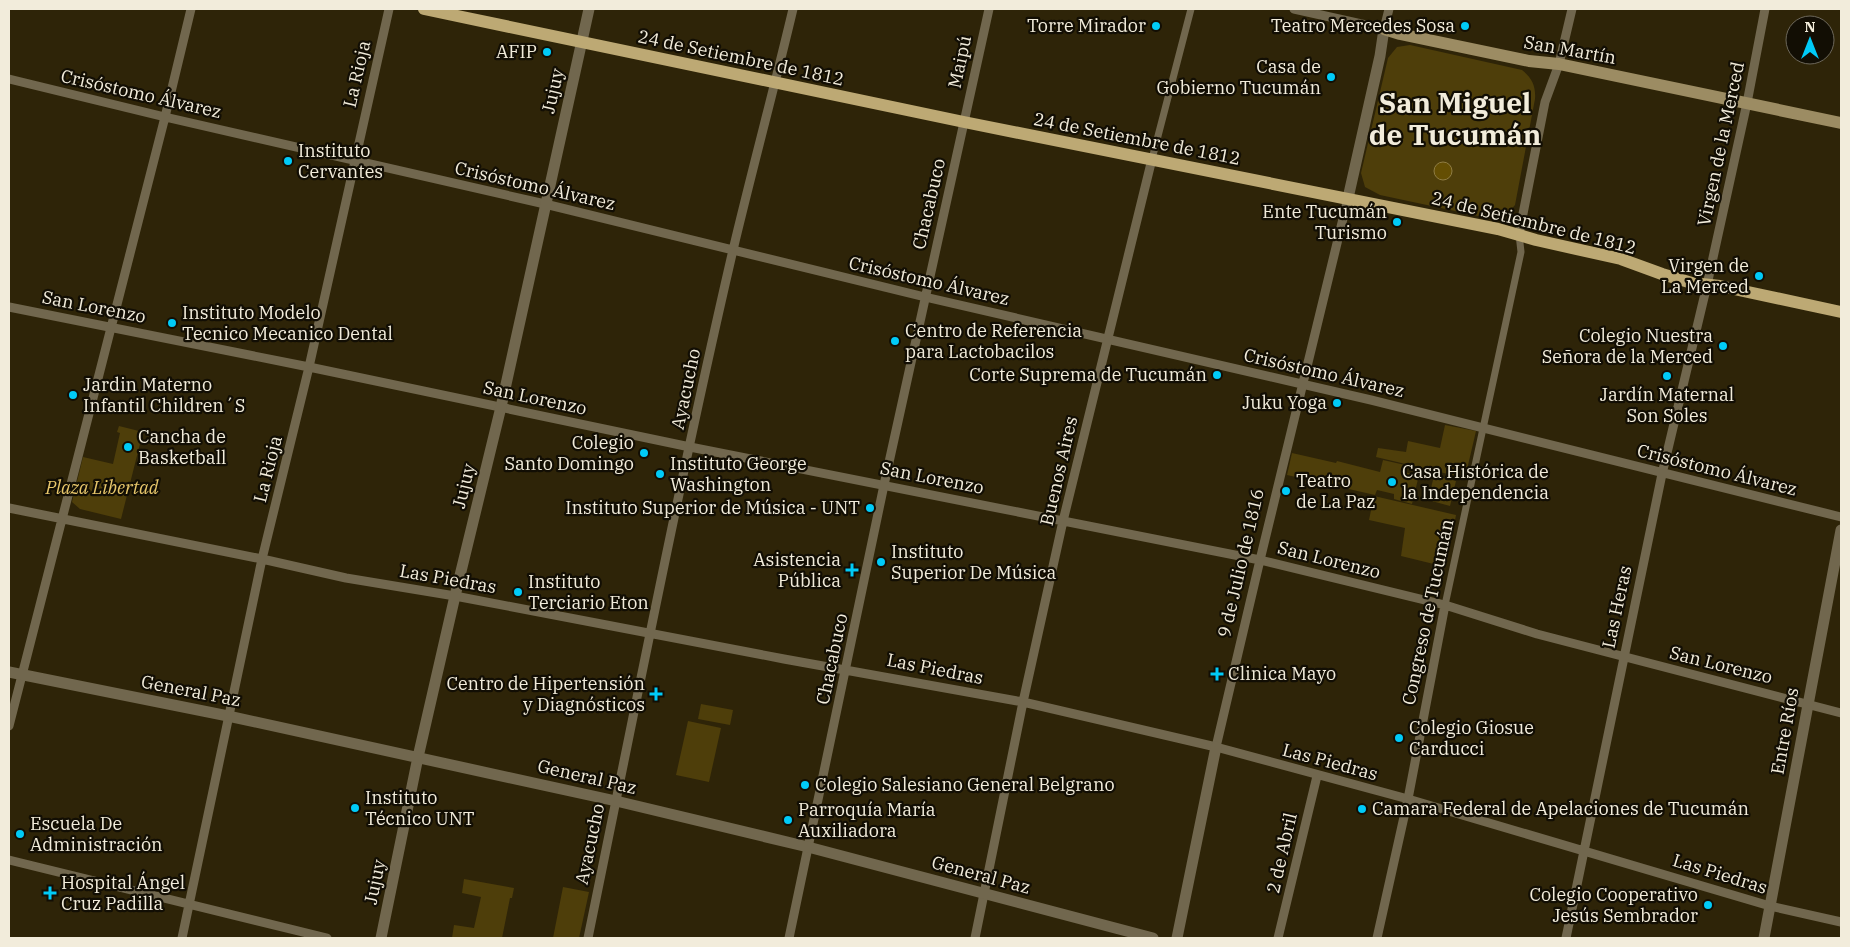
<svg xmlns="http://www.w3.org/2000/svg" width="1850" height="947" viewBox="0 0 1850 947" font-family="'IBM Plex Serif',serif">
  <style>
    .green { fill: #4e3e0a }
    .water { fill: #644e03; stroke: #8f7d44 }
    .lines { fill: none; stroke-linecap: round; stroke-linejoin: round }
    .pedestrian { stroke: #71674e; stroke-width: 7 }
    .minor { stroke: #71674e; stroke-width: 9 }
    .tertiary { stroke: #71674e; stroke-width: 11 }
    .secondary { stroke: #9c8c63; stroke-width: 12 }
    .primary { stroke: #bda974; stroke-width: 12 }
    .poi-dot { fill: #00cbf8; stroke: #120e04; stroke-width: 2 }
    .labels { text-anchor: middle; stroke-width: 4.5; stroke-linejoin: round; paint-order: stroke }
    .poi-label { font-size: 18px; fill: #f2ecdb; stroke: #120e04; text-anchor: start }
    .street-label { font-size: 18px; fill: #f2ecdb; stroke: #120e04 }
    .park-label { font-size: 18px; font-style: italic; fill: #e8c76b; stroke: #120e04 }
    .town-label { font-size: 28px; font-weight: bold; fill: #f2ecdb; stroke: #120e04 }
  </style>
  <rect width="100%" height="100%" fill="#2e2408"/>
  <!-- green -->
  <path class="green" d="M1410 45 1522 70C1532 78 1536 86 1535 99L1515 205 1506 215 1497 220 1380 195 1365 187 1361 173 1388 58 1397 47Z
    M1445 425 1476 431 1465 478 1376 457 1378 448 1406 452 1408 441 1440 448Z
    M119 426 143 432 121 519 80 509 72 502 83 457 113 464 120 433 117 432Z
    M1292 453 1336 463 1337 461 1380 472 1383 460 1405 465 1403 472 1419 475 1412 504 1394 499V494L1377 490 1375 495 1287 475Z
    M1434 476 1456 481 1450 506 1428 500Z
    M1374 496 1456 515 1446 567 1401 556 1405 528 1369 520Z
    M701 704 733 710 730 725 698 719Z
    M688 721 721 728 709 782 676 775Z
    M464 879 514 888 512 898H510L502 938H452L454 925 474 928 481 897 462 893Z
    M563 887 589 892 579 938H553Z"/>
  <!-- water -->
  <path class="water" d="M1434 171a9 9 0 1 1 18 0a9 9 0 1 1-18 0Z"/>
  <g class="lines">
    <!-- pedestrian -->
    <path class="pedestrian" d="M1152 159 1191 9
      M1445 605 1521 252 1519 234"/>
    <!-- minor -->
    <path class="minor" d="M1294 9 1384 29 1389 9
      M9 79 165 117 545 204 925 297 1371 400 1841 517
      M1519 234 1545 102 1559 64 1572 9
      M9 307 309 367 690 447 1260 560 1445 605 1537 634 1841 713
      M9 508 262 559 346 578 455 596 784 659 1023 702 1216 747 1408 799 1770 906 1841 922
      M9 726 165 117 191 9
      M1216 747 1260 560 1348 198
      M9 860 327 938
      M182 938 262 559 309 367 389 9
      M588 938C635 709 680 478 733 250 752 170 774 89 793 9
      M789 938 884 485 989 9
      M975 938 1023 702 1063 521 1152 159
      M1278 938 1317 776
      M1377 938 1408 799 1445 605
      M1566 938 1662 474 1707 285 1747 103 1765 9"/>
    <!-- tertiary -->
    <path class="tertiary" d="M1348 198 1380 56 1384 29
      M9 672 228 716 616 801 808 847 1153 938
      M381 938 418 757 455 596 501 407 589 9
      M1177 938 1216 747
      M1764 938 1841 530"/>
    <!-- secondary -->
    <path class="secondary" d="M1384 29 1400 34 1529 61 1559 64 1841 123"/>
    <!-- primary -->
    <path class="primary" d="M424 9 964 122 1498 229 1536 240 1621 259 1662 274 1692 283 1720 286 1841 312"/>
  </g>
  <!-- markers -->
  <g class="poi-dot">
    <circle cx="1156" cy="26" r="5"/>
    <circle cx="1465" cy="26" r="5"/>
    <circle cx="547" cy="52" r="5"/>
    <circle cx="1331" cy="77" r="5"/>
    <circle cx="288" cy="161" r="5"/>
    <circle cx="1397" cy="222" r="5"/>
    <circle cx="1759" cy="276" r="5"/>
    <circle cx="172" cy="323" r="5"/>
    <circle cx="895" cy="341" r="5"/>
    <circle cx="1723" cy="346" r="5"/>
    <circle cx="1217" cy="375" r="5"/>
    <circle cx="1667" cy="376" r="5"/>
    <circle cx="73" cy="395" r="5"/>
    <circle cx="1337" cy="403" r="5"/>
    <circle cx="128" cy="447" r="5"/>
    <circle cx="644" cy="453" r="5"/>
    <circle cx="660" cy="474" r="5"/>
    <circle cx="1392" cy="482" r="5"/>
    <circle cx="1286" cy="491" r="5"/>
    <circle cx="870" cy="508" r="5"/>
    <circle cx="881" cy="562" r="5"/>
    <path d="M849.5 562.5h5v5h5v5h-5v5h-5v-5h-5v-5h5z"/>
    <circle cx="518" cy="592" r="5"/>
    <path d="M1214.5 666.5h5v5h5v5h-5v5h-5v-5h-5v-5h5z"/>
    <path d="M653.5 686.5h5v5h5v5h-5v5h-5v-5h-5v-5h5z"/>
    <circle cx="1399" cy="738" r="5"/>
    <circle cx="805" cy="785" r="5"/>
    <circle cx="355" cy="808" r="5"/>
    <circle cx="1362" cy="809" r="5"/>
    <circle cx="788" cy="820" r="5"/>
    <circle cx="20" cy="834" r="5"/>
    <path d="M47.5 885.5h5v5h5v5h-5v5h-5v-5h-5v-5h5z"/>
    <circle cx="1708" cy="905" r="5"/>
  </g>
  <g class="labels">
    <!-- poi labels -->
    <g class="poi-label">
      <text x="1146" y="32" text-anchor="end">Torre Mirador</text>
      <text x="1455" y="32" text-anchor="end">Teatro Mercedes Sosa</text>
      <text x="537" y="58" text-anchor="end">AFIP</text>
      <text x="1321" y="73" text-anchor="end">Casa de<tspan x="1321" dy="21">Gobierno Tucumán</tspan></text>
      <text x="298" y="157">Instituto<tspan x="298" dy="21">Cervantes</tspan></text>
      <text x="1387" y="218" text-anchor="end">Ente Tucumán<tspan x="1387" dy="21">Turismo</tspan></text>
      <text x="1749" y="272" text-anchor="end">Virgen de<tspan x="1749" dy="21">La Merced</tspan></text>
      <text x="182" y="319">Instituto Modelo<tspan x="182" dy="21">Tecnico Mecanico Dental</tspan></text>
      <text x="905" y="337">Centro de Referencia<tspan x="905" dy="21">para Lactobacilos</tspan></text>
      <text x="1713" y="342" text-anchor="end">Colegio Nuestra<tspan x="1713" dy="21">Señora de la Merced</tspan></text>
      <text x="1207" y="381" text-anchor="end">Corte Suprema de Tucumán</text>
      <text x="83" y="391">Jardin Materno<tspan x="83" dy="21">Infantil Children´S</tspan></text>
      <text x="1667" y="401" text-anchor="middle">Jardín Maternal<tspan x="1667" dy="21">Son Soles</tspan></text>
      <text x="1327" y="409" text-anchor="end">Juku Yoga</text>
      <text x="138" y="443">Cancha de<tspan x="138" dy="21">Basketball</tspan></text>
      <text x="634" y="449" text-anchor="end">Colegio<tspan x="634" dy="21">Santo Domingo</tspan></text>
      <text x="670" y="470">Instituto George<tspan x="670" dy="21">Washington</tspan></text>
      <text x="1402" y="478">Casa Histórica de<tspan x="1402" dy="21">la Independencia</tspan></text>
      <text x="1296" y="487">Teatro<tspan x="1296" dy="21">de La Paz</tspan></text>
      <text x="860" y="514" text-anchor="end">Instituto Superior de Música - UNT</text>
      <text x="891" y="558">Instituto<tspan x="891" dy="21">Superior De Música</tspan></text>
      <text x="841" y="566" text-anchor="end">Asistencia<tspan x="841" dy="21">Pública</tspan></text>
      <text x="528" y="588">Instituto<tspan x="528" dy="21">Terciario Eton</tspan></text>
      <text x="1228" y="680">Clinica Mayo</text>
      <text x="645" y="690" text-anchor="end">Centro de Hipertensión<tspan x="645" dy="21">y Diagnósticos</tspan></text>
      <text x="1409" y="734">Colegio Giosue<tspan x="1409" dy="21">Carducci</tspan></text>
      <text x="815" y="791">Colegio Salesiano General Belgrano</text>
      <text x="365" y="804">Instituto<tspan x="365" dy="21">Técnico UNT</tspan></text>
      <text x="1372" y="815">Camara Federal de Apelaciones de Tucumán</text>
      <text x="798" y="816">Parroquía María<tspan x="798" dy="21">Auxiliadora</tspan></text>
      <text x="30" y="830">Escuela De<tspan x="30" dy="21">Administración</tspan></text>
      <text x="61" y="889">Hospital Ángel<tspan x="61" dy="21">Cruz Padilla</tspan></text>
      <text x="1698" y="901" text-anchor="end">Colegio Cooperativo<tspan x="1698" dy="21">Jesús Sembrador</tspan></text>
    </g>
    <!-- street labels -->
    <g class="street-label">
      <text transform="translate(1570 50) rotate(10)" y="6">San Martín</text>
      <text transform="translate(741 58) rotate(12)" y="6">24 de Setiembre de 1812</text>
      <text transform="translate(960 62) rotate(-78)" y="6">Maipú</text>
      <text transform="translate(357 74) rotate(-77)" y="6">La Rioja</text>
      <text transform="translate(553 91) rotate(-77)" y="6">Jujuy</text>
      <text transform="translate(141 94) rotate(13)" y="6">Crisóstomo Álvarez</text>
      <text transform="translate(1137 139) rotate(11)" y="6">24 de Setiembre de 1812</text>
      <text transform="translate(1721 144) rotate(-78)" y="6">Virgen de la Merced</text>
      <text transform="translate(535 186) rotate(13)" y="6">Crisóstomo Álvarez</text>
      <text transform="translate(929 204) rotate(-77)" y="6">Chacabuco</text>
      <text transform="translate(1534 223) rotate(14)" y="6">24 de Setiembre de 1812</text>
      <text transform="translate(929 281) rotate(13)" y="6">Crisóstomo Álvarez</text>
      <text transform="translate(94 307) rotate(11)" y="6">San Lorenzo</text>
      <text transform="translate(1324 373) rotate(13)" y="6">Crisóstomo Álvarez</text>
      <text transform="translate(686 389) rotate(-78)" y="6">Ayacucho</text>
      <text transform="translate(535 398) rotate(12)" y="6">San Lorenzo</text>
      <text transform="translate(268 469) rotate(-76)" y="6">La Rioja</text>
      <text transform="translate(1717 470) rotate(14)" y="6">Crisóstomo Álvarez</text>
      <text transform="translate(1059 471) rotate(-77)" y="6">Buenos Aires</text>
      <text transform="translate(932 478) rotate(11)" y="6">San Lorenzo</text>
      <text transform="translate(464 486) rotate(-76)" y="6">Jujuy</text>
      <text transform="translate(1329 560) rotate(14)" y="6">San Lorenzo</text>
      <text transform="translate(1241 563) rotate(-77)" y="6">9 de Julio de 1816</text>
      <text transform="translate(448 579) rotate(10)" y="6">Las Piedras</text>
      <text transform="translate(1617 607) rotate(-78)" y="6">Las Heras</text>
      <text transform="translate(1428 612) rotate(-78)" y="6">Congreso de Tucumán</text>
      <text transform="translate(832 659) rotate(-78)" y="6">Chacabuco</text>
      <text transform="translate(1721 665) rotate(14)" y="6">San Lorenzo</text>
      <text transform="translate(935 669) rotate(11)" y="6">Las Piedras</text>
      <text transform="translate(191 691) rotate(11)" y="6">General Paz</text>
      <text transform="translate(1785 731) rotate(-80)" y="6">Entre Ríos</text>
      <text transform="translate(1330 762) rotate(15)" y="6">Las Piedras</text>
      <text transform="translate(587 777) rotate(13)" y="6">General Paz</text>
      <text transform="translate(590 844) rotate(-78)" y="6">Ayacucho</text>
      <text transform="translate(1282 853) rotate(-77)" y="6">2 de Abril</text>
      <text transform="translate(1720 874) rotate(17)" y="6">Las Piedras</text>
      <text transform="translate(981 875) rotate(15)" y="6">General Paz</text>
      <text transform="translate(375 882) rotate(-78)" y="6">Jujuy</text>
    </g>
    <!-- park labels -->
    <g class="park-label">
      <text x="102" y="494">Plaza Libertad</text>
    </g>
    <!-- town labels -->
    <g class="town-label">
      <text x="1455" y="113">San Miguel<tspan x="1455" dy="32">de Tucumán</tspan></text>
    </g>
  </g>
  <!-- border -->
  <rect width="1850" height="947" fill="none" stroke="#f2ecdb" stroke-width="20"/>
  <!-- north arrow -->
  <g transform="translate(1810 40)"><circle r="24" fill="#120e04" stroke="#6c675a"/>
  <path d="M0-4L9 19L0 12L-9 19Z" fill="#00cbf8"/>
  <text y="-8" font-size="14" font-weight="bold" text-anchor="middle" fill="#f2ecdb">N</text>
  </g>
</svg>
